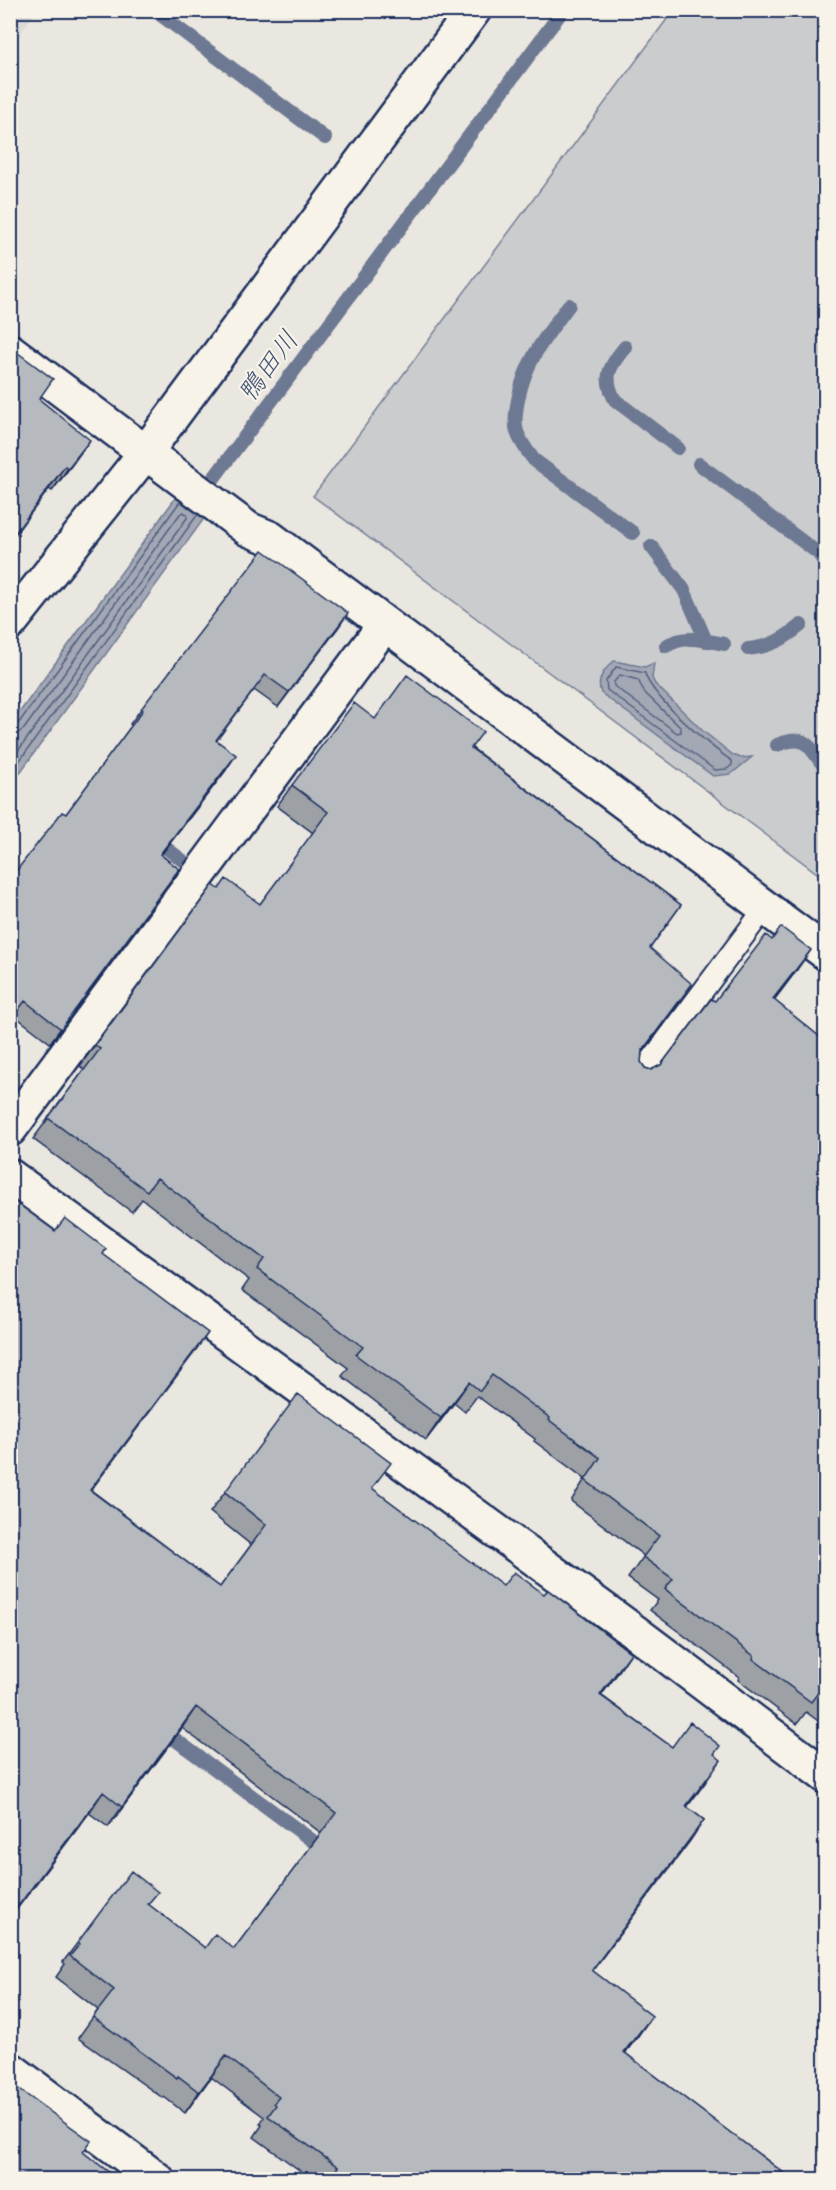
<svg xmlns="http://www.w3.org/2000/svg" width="836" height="2190" viewBox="0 0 836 2190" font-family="'Indie Flower','Klee One',sans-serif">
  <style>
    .built { fill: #dadad6 }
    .green { fill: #cbcccd; stroke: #737e96; stroke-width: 1.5 }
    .water { fill: #a3a8b4; stroke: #6d7892; stroke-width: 1.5 }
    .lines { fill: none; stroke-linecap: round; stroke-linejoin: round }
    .shore { stroke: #515f80; stroke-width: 1.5 }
    .stream { stroke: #6d7892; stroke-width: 14 }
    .service-casing { stroke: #1b2f5e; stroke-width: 24 }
    .minor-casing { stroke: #1b2f5e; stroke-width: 38 }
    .service { stroke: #f7f3e8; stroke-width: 20 }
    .minor { stroke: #f7f3e8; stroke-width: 33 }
    .wall { fill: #9da0a4; stroke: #1b2f5e; stroke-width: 1.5 }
    .shaded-wall { fill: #7f8286; stroke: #1b2f5e; stroke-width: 1.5 }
    .building { fill: #b6babf; stroke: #1b2f5e; stroke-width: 1.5 }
    .labels { text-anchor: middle; stroke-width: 4.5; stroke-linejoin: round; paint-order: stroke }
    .water-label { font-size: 27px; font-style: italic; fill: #445378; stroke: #f7f3e8 }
  </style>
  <rect width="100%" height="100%" fill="#eae7e0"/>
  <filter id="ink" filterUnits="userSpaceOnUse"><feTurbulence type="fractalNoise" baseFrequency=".0167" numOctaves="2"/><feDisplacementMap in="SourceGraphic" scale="12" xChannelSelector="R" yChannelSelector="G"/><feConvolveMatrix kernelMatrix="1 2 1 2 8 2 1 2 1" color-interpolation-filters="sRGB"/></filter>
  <g filter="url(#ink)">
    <!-- built -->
    <path class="built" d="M11 10 36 11 11 46 10 11Z"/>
    <!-- green -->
    <path class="green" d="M673 11H825L826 629 822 634 826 637 825 879 313 496Z"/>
    <!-- water -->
    <path class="water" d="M179 493 208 513 11 785V724Z
      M614 661 645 667 654 663 652 678 655 684 703 731 733 755 741 758 752 757 731 774 713 776 601 693C596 680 604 669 614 661Z"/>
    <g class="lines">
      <!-- shore -->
      <path class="shore" d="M616 667 645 673C650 696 711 747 732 761V765L727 769 715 770 607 690 606 681Z
        M620 675 638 680 645 693 681 728V732L677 733 614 686V682Z
        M10 726 18 724 179 503 182 502
        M10 734 18 733 24 729 180 514 183 512 187 514V518L10 762
        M10 774 198 514"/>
      <!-- stream -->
      <path class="stream" d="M154 10 325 138
        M569 305C546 336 525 361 518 400 516 410 514 422 517 432 521 443 527 451 534 460L633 533
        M625 347C610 366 602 376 615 400L678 448
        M699 464 818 553 826 564
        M202 494 563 10
        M651 546 684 590 706 641
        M666 646C685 634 704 640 724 644
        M748 649C770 647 784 639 801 625
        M777 745C808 733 808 746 826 769
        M166 848 182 860
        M161 1729 329 1853"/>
      <!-- service casing -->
      <g class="service-casing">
        <path id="service" d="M637 1079 765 908"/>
      </g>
      <!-- minor casing -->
      <g class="minor-casing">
        <path id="minor" d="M10 351 248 529 270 538 826 953
          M10 623 146 452 474 10
          M10 1129 385 624
          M10 1176 635 1632 826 1776
          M10 2069 158 2180"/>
      </g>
      <!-- service -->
      <use href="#service" class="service"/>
      <!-- minor -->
      <use href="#minor" class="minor"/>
    </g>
    <!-- wall -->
    <path class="wall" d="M39 399 74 462 52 491 49 489Z
      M348 613 278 707 254 690 217 740 226 770 161 855 179 869 50 1043 15 1016 66 814 132 725 130 724 141 709Z
      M375 719 472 748 681 905 650 948 677 1005 642 1052 641 1062 645 1068 651 1070 661 1065 715 1001 796 971 774 1000 825 1041V1726L806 1712 797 1724 738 1680 739 1677 650 1610 658 1600 628 1578 644 1556 571 1501 585 1479 534 1441 535 1439 477 1396 465 1412 454 1403 426 1440 342 1376 348 1368 242 1290 249 1280 142 1199 132 1212 33 1139 84 1070 80 1066 95 1045 219 889 260 904 313 833 277 806 292 785Z
      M10 1198 55 1231 103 1255 193 1354 91 1490 220 1587 251 1545 210 1512 225 1492 373 1489 617 1674 601 1695 672 1747 714 1754 707 1780 687 1807 704 1820 592 1971 638 2036 625 2053 793 2180H313L254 2137 262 2125 260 2124 264 2117 211 2077 185 2113 164 2097 163 2098 78 2038 98 2010 56 1977 65 1964 63 1962 78 1942 149 1905 205 1948 234 1949 321 1833 182 1728 108 1827 89 1813 10 1918Z"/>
    <!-- shaded-wall -->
    <path class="shaded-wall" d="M90 440 74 462 52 491 68 468Z
      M65 466 49 489 10 541V540Z
      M348 613 338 628 278 707 289 692Z
      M236 755 226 770 150 869 160 854Z
      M179 869 169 884 50 1043 61 1029Z
      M811 950 796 971 759 1020 773 999Z
      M692 984 677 1005 627 1072 642 1051Z
      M208 1333 193 1354 75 1511 90 1490Z
      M469 1382 454 1403 426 1440 441 1418Z
      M631 1653 617 1674 586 1716 600 1695Z
      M196 1707 182 1728 108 1827 122 1807Z
      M721 1760 707 1780 672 1827 686 1806Z
      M103 1792 89 1813 10 1918 19 1905Z
      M704 1820 690 1841 577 1991 592 1970Z
      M652 2016 638 2036 610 2073 624 2052Z
      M226 2056 211 2077 185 2113 199 2092Z"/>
    <!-- building -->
    <path class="building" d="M10 347 53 379 39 399 90 440 68 468 65 466 10 540Z
      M263 550 348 613 289 692 265 675 216 740 236 755 160 854 179 869 61 1029 25 1001 10 1021V879L62 812 66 814 143 710 141 709Z
      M407 675 483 732 471 748 681 905 650 948 692 984 642 1051 641 1062 645 1068 651 1070 661 1065 711 999 715 1001 766 935 772 940 781 927 811 950 773 999 825 1041V1694L820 1690 811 1702 753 1659 754 1656 665 1589 673 1579 643 1557 659 1536 585 1480 600 1458 549 1420 550 1418 492 1375 480 1391 469 1382 441 1418 356 1355 363 1347 257 1269 264 1259 157 1178 147 1191 48 1118 100 1049 95 1045 213 885 219 889 226 879 260 904 328 812 292 785 354 703 375 719Z
      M10 1198 55 1231 65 1218 106 1249 103 1254 208 1333 90 1490 220 1587 266 1525 225 1492 298 1394 391 1463 372 1488 503 1586 514 1572 544 1594 548 1590 631 1653 600 1695 672 1747 690 1722 720 1746 714 1754 721 1760 686 1806 704 1820 592 1970 652 2016 624 2052 793 2180H328L338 2167 268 2116 276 2105 274 2103 279 2097 226 2056 199 2092 178 2076 177 2078 93 2017 114 1990 70 1956 80 1944 78 1942 131 1871 158 1892 148 1904 205 1948 215 1934 234 1949 336 1813 196 1707 122 1807 103 1792 19 1905 10 1898Z
      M10 2083 91 2141 83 2152 119 2180H10Z"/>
  </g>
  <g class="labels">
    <!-- water labels -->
    <g class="water-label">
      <text transform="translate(268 366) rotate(-53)" y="9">鴨田川</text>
    </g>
  </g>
  <!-- margin -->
  <rect width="836" height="2190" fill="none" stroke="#f7f3e8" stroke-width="36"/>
  <rect x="18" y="18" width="800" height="2154" fill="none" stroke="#1b2f5e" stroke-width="2" filter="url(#ink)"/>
</svg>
